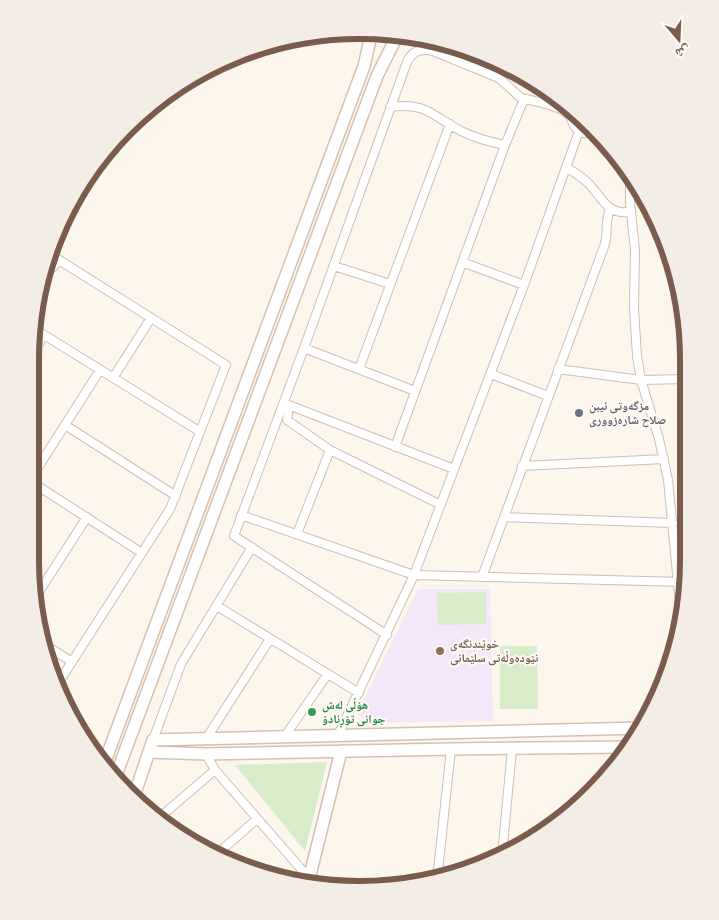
<svg xmlns="http://www.w3.org/2000/svg" width="719" height="920" viewBox="0 0 719 920" font-family="Commissioner,'Noto Naskh Arabic',sans-serif">
  <style>
    .education { fill: #f3e8fa }
    .green { fill: #d8ecc9 }
    .lines { fill: none; stroke-linecap: round; stroke-linejoin: round }
    .street-casing { stroke: #d1beb0; stroke-width: 10 }
    .secondary-casing { stroke: #d6c0b0; stroke-width: 14 }
    .street { stroke: #fff; stroke-width: 8 }
    .secondary { stroke: #fff; stroke-width: 11 }
    .worship-dot { fill: #6b7280; stroke: #fffaf3; stroke-width: 2 }
    .education-dot { fill: #8d6e63; stroke: #fffaf3; stroke-width: 2 }
    .leisure-dot { fill: #2e9e5b; stroke: #fffaf3; stroke-width: 2 }
    .labels { text-anchor: middle; stroke-width: 4; stroke-linejoin: round; paint-order: stroke }
    .worship-label { font-size: 12px; font-weight: bold; fill: #5b616d; stroke: #fffaf3; text-anchor: start }
    .education-label { font-size: 12px; font-weight: bold; fill: #785e54; stroke: #fffaf3; text-anchor: start }
    .leisure-label { font-size: 12px; font-weight: bold; fill: #27864d; stroke: #fffaf3; text-anchor: start }
    .rim { fill: none; stroke: #7a5c4d; stroke-width: 6 }
  </style>
  <rect width="100%" height="100%" fill="#fdf6ec"/>
  <!-- education -->
  <path class="education" d="M418 589H490L493 721 365 723 358 712Z"/>
  <!-- green -->
  <path class="green" d="M486 592V624L438 625 437 593Z
    M500 646H537L538 709H500Z
    M327 762 305 851 235 765Z"/>
  <g class="lines">
    <!-- street casing -->
    <g class="street-casing">
      <path id="street" d="M390 107C427 102 432 116 461 131 475 138 490 142 505 145
        M566 167C574 172 582 177 588 183 603 198 606 215 631 212
        M630 173V202L635 250 634 309 637 356 641 380 659 439 668 480 682 625
        M48 253 226 365 170 509 57 685
        M462 262 524 285
        M334 266 390 284
        M43 277 59 261
        M33 328 199 431
        M304 348 415 391
        M31 357 44 335
        M359 369 450 124
        M558 369 641 380 687 379
        M491 374 548 396
        M113 378 151 318
        M286 404 454 469
        M289 406 287 420 330 450 441 505
        M65 425 176 496
        M395 447 505 145 524 99
        M522 466 664 459
        M30 480 100 370
        M30 481 142 553
        M241 515 414 575 684 582
        M504 517 673 523
        M297 534 330 450
        M482 577 605 244C608 232 605 220 610 209
        M35 598 87 517
        M217 606 359 693
        M387 635 234 536 304 348 407 62C412 51 421 48 433 51L499 78 521 98 539 102 561 109 570 116 574 126 579 131 584 133 595 131
        M41 642 72 662
        M338 735 414 575 524 285 579 131
        M285 736 327 675
        M206 739 270 639
        M153 740 181 664 252 547
        M206 754 215 770 309 878
        M159 818 215 770
        M216 855 257 819
        M502 855 512 749
        M437 880 451 749"/>
    </g>
    <!-- secondary casing -->
    <g class="secondary-casing">
      <path id="secondary" d="M376 31C383 37 390 38 398 34
        M149 752 206 754 451 749 630 747
        M104 764 364 66 372 31
        M115 778 377 76 398 34
        M133 799 153 740 642 728
        M308 883 341 751"/>
    </g>
    <!-- street -->
    <use href="#street" class="street"/>
    <!-- secondary -->
    <use href="#secondary" class="secondary"/>
  </g>
  <!-- markers -->
  <circle class="worship-dot" cx="579" cy="413" r="5"/>
  <circle class="education-dot" cx="440" cy="651" r="5"/>
  <circle class="leisure-dot" cx="312" cy="712" r="5"/>
  <g class="labels">
    <!-- worship labels -->
    <g class="worship-label">
      <text x="589" y="410">مزگەوتی ئیبن<tspan x="589" dy="14">صلاح شارەزووری</tspan></text>
    </g>
    <!-- education labels -->
    <g class="education-label">
      <text x="450" y="648">خوێندنگەی<tspan x="450" dy="14">نێوده‌وڵه‌تی سلێمانی</tspan></text>
    </g>
    <!-- leisure labels -->
    <g class="leisure-label">
      <text x="322" y="709">ھۆڵی لەش<tspan x="322" dy="14">جوانی تۆڕنادۆ</tspan></text>
    </g>
  </g>
  <!-- crop -->
  <path d="M0 0H719V920H0ZM359 39H360A320 320 0 0 1 680 359V561A320 320 0 0 1 360 881H359A320 320 0 0 1 39 561V359A320 320 0 0 1 359 39Z" fill="#f4ede6" fill-rule="evenodd"/>
  <path class="rim" d="M359 39H360A320 320 0 0 1 680 359V561A320 320 0 0 1 360 881H359A320 320 0 0 1 39 561V359A320 320 0 0 1 359 39Z"/>
  <!-- north arrow -->
  <g transform="translate(679 40) rotate(161)" stroke="#fffaf3" stroke-width="4" paint-order="stroke">
  <path d="M0-4L9 19L0 12L-9 19Z" fill="#7a5c4d"/>
  <text y="-8" font-size="14" font-weight="bold" text-anchor="middle" fill="#7a5c4d">ش</text>
  </g>
</svg>
